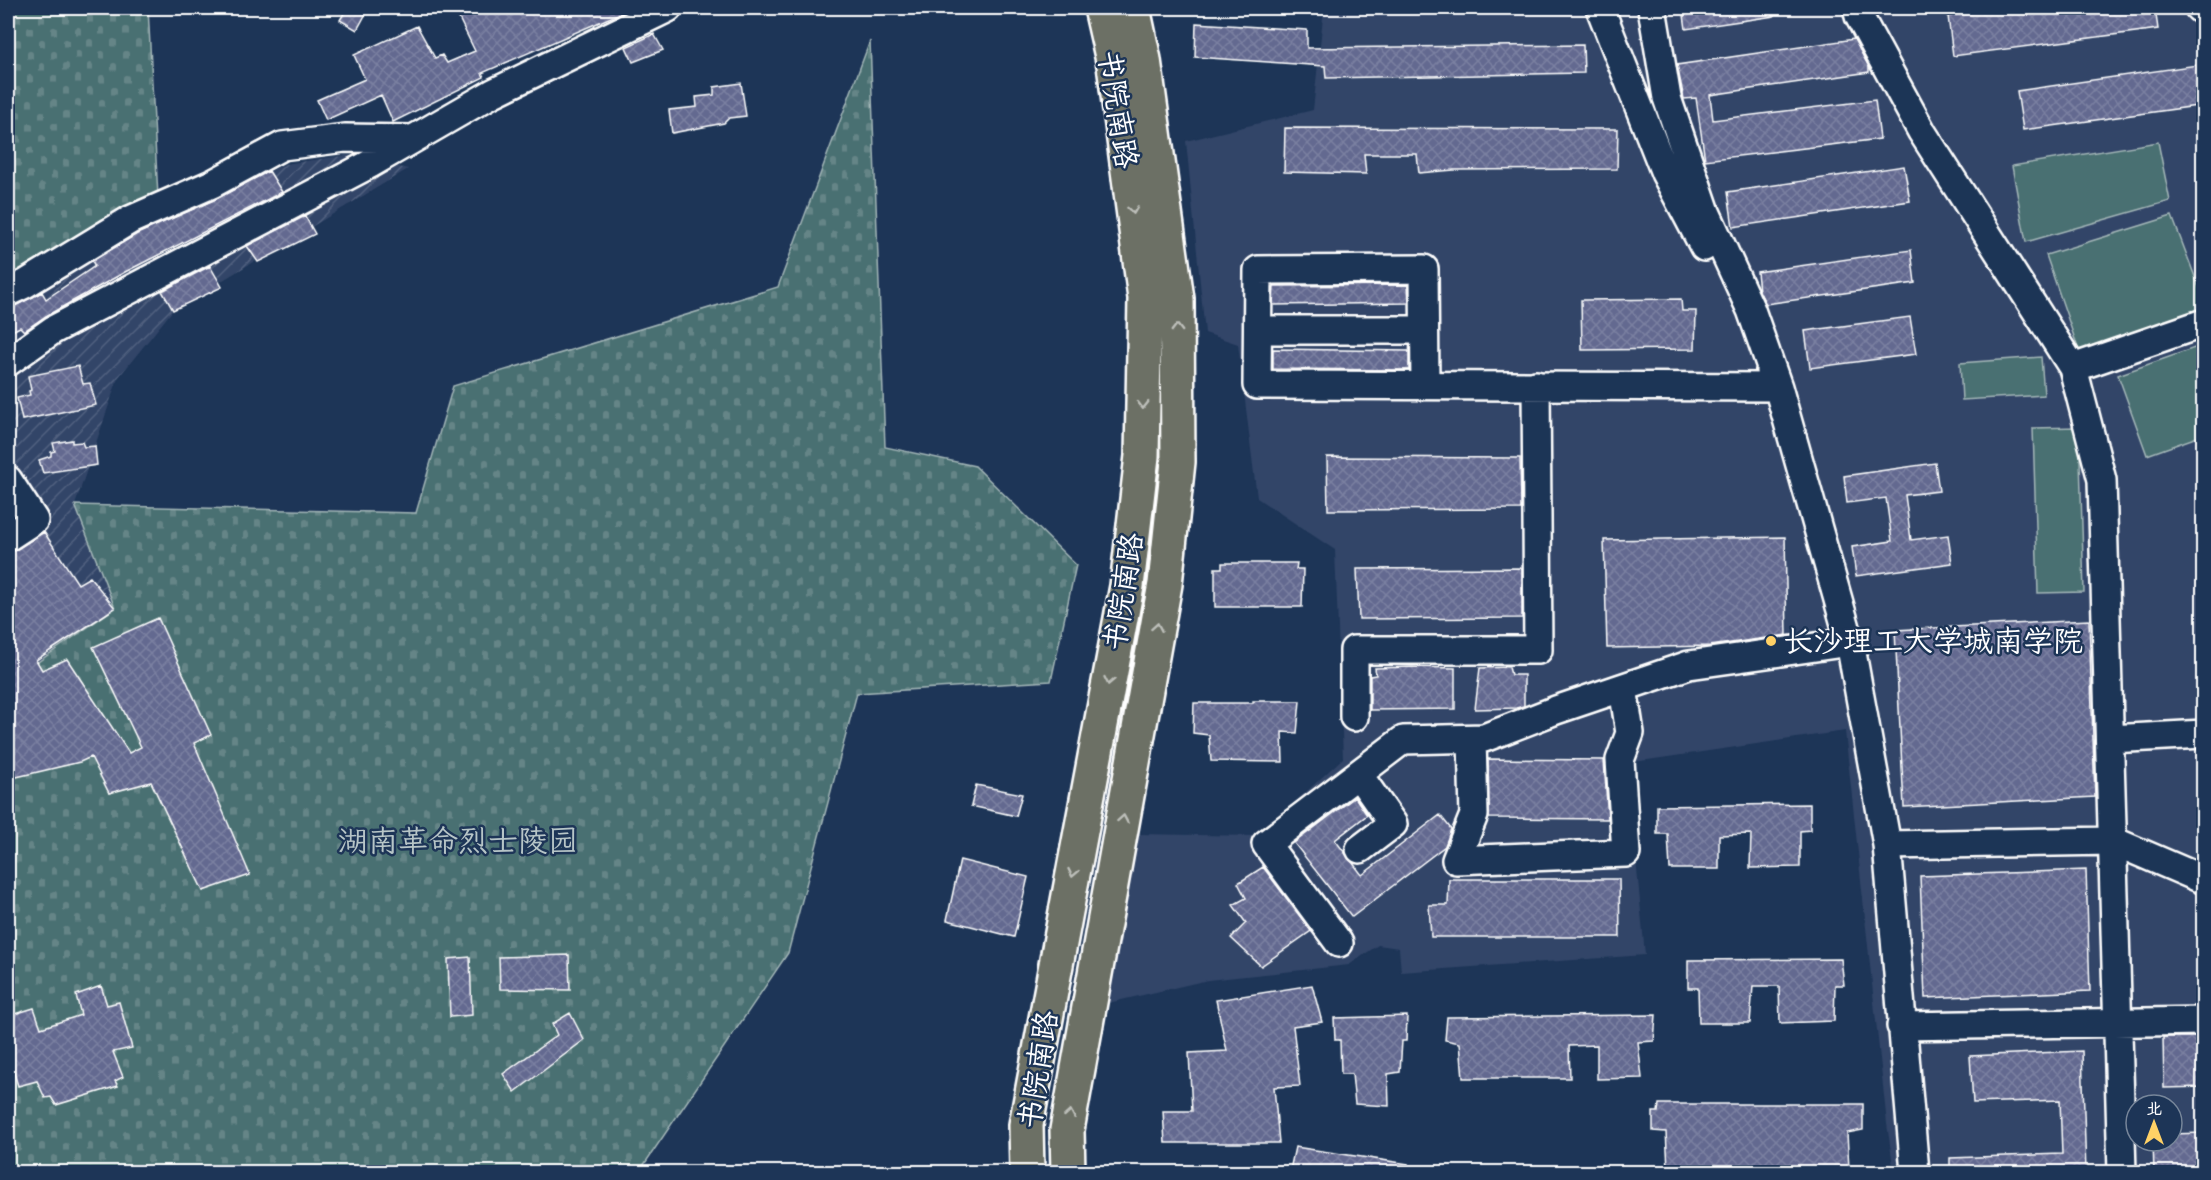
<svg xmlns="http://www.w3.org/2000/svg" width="2211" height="1180" viewBox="0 0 2211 1180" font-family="Caveat,'LXGW WenKai TC',sans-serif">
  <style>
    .built { fill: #324568; fill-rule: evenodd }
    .industrial { fill: url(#industrial-furrows) }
    .cemetery { fill: url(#cemetery-stones); stroke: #a4b7b8; stroke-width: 1.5 }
    .park { fill: #4a6f72; stroke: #a4b7b8; stroke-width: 1.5 }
    .building { fill: url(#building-cross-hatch); stroke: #fff; stroke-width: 1.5 }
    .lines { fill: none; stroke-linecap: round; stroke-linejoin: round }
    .minor-casing { stroke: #fff; stroke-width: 32 }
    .major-casing { stroke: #fff; stroke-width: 38 }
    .minor { stroke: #1d3557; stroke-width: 27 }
    .major { stroke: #6c7065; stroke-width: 33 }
    .oneway { stroke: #bdbfba }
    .poi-dot { fill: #ffd166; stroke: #1d3557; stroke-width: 2 }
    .labels { text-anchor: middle; stroke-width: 5; stroke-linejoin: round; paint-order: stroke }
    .street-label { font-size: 30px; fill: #fff; stroke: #1d3557 }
    .poi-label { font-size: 30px; fill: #fff; stroke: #1d3557; text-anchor: start }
    .park-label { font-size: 30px; fill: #b7c5c7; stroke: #1d3557 }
  </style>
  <defs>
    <pattern id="industrial-furrows" width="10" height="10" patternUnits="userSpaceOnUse" patternTransform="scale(1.5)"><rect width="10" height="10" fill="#324568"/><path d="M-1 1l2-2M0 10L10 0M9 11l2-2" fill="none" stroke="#51617f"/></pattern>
    <pattern id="cemetery-stones" width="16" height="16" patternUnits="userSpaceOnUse" patternTransform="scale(1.5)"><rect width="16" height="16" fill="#4a6f72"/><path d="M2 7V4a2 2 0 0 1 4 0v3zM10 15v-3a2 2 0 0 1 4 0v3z" fill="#658587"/></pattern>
    <pattern id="building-cross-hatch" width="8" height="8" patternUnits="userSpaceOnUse" patternTransform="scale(1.5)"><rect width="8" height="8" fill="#636990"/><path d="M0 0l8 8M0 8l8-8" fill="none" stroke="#7a80a1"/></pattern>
  </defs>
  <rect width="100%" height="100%" fill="#1d3557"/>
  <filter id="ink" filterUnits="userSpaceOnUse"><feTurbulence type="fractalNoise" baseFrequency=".0167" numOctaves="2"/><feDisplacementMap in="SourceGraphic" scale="12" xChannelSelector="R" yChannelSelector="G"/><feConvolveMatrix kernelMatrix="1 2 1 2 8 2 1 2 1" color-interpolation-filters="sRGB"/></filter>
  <g filter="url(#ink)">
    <!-- built -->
    <path class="built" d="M1324 8H2203V1172H1894L1887 1124 1845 731 1627 763 1645 955 1401 972 1399 948 1378 945 1349 965 1208 980 1104 1004 1135 834 1258 836 1343 758 1335 550 1257 498 1238 344 1205 333 1186 141 1313 110ZM2136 1105H2172V1141H2136Z"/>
    <!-- industrial -->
    <path class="industrial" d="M347 155 408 169 173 310 118 378 75 505 115 608 8 683V304L285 164Z"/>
    <!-- cemetery -->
    <path class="cemetery" d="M8 8H148L158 197 8 279Z
      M870 41 885 447 975 466 1076 565 1051 681 857 693 788 953 639 1172H8V683L115 608 75 505 416 513 453 386 778 287Z"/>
    <!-- park -->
    <path class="park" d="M2158 142 2170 201 2026 242 2012 166Z
      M2172 216 2203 298V312L2079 351 2046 255Z
      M2203 345V435L2147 455 2118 375Z
      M2041 357 2044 395 1962 400 1960 363Z
      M2079 427 2084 592 2038 593 2033 428Z"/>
    <!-- building -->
    <path class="building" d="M347 8H369L357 30 340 20Z
      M454 8H632L482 73 484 77 393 122 381 95 326 120 317 100 365 79 354 55 417 26 435 58 442 55 447 63 475 51Z
      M1683 8H1773L1774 16 1686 29Z
      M2011 8H2155L2158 29 1953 56 1948 16Z
      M1196 23 1307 30V48L1583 45 1584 73 1326 78 1325 66 1195 57Z
      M654 34 663 50 633 62 626 47Z
      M1854 39 1869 67V72L1710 95 1713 120 1875 100 1880 139 1705 160 1696 98 1684 99 1677 65Z
      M2204 64V105L2023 130 2017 91Z
      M741 83 746 116 729 118 724 123 672 133 669 110 697 107 696 97 714 95V87Z
      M1285 128 1618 129 1617 169 1454 170 1419 173 1417 154H1364L1366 174 1284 172Z
      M1904 166 1910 201 1733 227 1728 192Z
      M269 171 282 192 125 272 46 316 24 331 20 327 8 333V308L15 306 42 292 46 299 95 266 92 261 137 234 218 198Z
      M305 216 315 234 258 262 247 246Z
      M1911 250 1915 283 1766 304 1759 291 1757 272Z
      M210 266 222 287 173 310 162 291Z
      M1408 285 1409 303 1273 305 1274 286Z
      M1681 299 1682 311H1696L1695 349 1582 350 1581 300Z
      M1910 317 1916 354 1810 368 1805 331Z
      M1273 349 1409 351V370L1273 369Z
      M78 366 83 384 90 383 96 405 22 420 17 398 30 395 29 391 31 390 28 376Z
      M72 440V443L82 442 84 447 95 446 97 465 43 473 39 460 51 456V452L55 451 53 443Z
      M1327 457 1520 458 1521 509 1328 510Z
      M1935 463 1939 491 1905 495 1911 540 1948 535 1952 563 1856 576 1852 547 1892 541 1886 498 1847 503 1844 476Z
      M44 532 78 584 90 577 115 608 36 660 42 670 67 659 129 753 141 747 93 647 158 618 211 735 194 743 250 875 203 891 151 782 109 793 91 757 80 762 8 779V554Z
      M1785 537 1787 635 1710 646 1607 648 1604 540Z
      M1222 563H1297L1296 569H1303L1302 607H1215V568H1222Z
      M1522 568V618L1359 619 1357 569Z
      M2089 620 2095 797 1904 807 1895 630Z
      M1412 667 1455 668V709L1370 710V676L1376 675 1375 668Z
      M1509 667 1511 675H1524V706L1516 708 1475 709 1480 668Z
      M1253 701H1300L1297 733 1282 732 1283 762 1211 761 1209 735 1193 733 1194 703H1253Z
      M1488 759 1604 760 1608 819 1489 818Z
      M976 785 1022 794 1016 816 971 806Z
      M1355 797 1367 815 1335 840 1362 875 1440 815 1451 829 1445 846 1352 917 1294 843Z
      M1810 804V830L1800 831V867L1750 868 1751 834 1719 835V869H1670L1668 834H1657V806Z
      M960 860 1028 877 1014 937 947 920Z
      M1263 867 1311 931 1261 966 1231 938 1246 923 1233 905 1246 898 1238 883Z
      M2086 870 2090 991 1925 998 1920 876Z
      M1449 879H1619L1620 937H1431L1429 905H1448Z
      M569 955 570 990 500 989 499 957Z
      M470 957 472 1015 450 1017 448 959Z
      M1841 959 1844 985H1835L1834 1021 1780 1023 1779 986H1753L1750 1023H1699L1698 988H1688V960Z
      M1312 985 1322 1022 1293 1026 1300 1086 1274 1087 1279 1143H1165L1163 1111H1192L1189 1053 1227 1051 1216 1000Z
      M101 986 107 1005 119 1002 132 1048 113 1052 123 1077 115 1081 118 1086 56 1105 51 1097 45 1098 37 1081 18 1086 8 1053V1038L14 1036 8 1016 34 1008 41 1028 81 1015 76 995Z
      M570 1013 584 1040 515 1092 503 1074 557 1035 552 1024Z
      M1656 1015 1654 1041 1638 1042 1642 1078 1597 1079V1045L1569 1046 1570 1078H1463L1460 1043 1445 1040 1447 1017Z
      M1407 1016 1406 1041H1402L1400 1072 1388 1074 1389 1106 1355 1104 1352 1074H1341L1340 1040H1335L1334 1018Z
      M2163 1037H2204V1087L2164 1088Z
      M2082 1051 2086 1173H1950V1158L2062 1154 2060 1100 1973 1103 1970 1056Z
      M1659 1104H1863V1130L1847 1133 1849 1169 1804 1170V1167H1668L1666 1132 1653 1131V1112H1658Z
      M2204 1133V1173H2154L2153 1141H2172V1134Z
      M1295 1147 1408 1164 1407 1173H1306L1290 1170Z"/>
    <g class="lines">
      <!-- minor casing -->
      <g class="minor-casing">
        <path id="minor" d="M1600 8 1665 173 1704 247
          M1857 8 1859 16 1922 132 2073 368
          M2199 8 2204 12
          M8 292 25 284 130 220 212 184 282 146 345 138 413 139
          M1258 330H1424
          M8 362 53 330 370 164 493 93 668 8
          M1770 371 1778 387 1850 642 1887 845 1915 1172
          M1425 385 1424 269 1258 270 1257 385 1778 387 1751 310 1706 212 1667 98 1652 8
          M8 480 34 520 8 537
          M1354 717V650H1538L1536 385
          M1472 739 1474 815 1456 860 1626 853 1620 760 1630 733 1623 688
          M2110 739 2204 734
          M1358 774 1393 824 1360 849
          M1887 845 2113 841 2204 880
          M1339 943 1266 844 1403 740 1484 738 1556 710 1689 665 1850 642
          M1901 1026 2204 1021
          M2122 1172 2102 480 2073 368 2204 323"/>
      </g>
      <!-- major casing -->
      <g class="major-casing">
        <path id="major" d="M1027 1172 1026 1125 1127 586 1142 456 1145 298 1114 65 1101 8
          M1068 1172 1067 1130 1165 584 1178 462 1177 299 1144 60 1133 8"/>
      </g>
      <!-- minor -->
      <use href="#minor" class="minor"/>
      <!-- major -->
      <use href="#major" class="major"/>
    </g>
    <!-- one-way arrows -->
    <defs><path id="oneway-chevron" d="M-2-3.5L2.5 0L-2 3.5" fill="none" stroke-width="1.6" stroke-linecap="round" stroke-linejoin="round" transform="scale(1.5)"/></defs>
    <g class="oneway">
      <use href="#oneway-chevron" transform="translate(1133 210) rotate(82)"/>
      <use href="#oneway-chevron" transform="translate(1177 328) rotate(-90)"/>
      <use href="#oneway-chevron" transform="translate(1143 405) rotate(91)"/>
      <use href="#oneway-chevron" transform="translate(1157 627) rotate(-80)"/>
      <use href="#oneway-chevron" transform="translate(1109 681) rotate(101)"/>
      <use href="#oneway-chevron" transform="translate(1123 819) rotate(-80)"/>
      <use href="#oneway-chevron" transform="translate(1073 873) rotate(101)"/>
      <use href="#oneway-chevron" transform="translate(1070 1114) rotate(-80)"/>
    </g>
  </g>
  <!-- markers -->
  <circle class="poi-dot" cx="1771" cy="641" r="6"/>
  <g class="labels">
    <!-- street labels -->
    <g class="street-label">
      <text transform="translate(1118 109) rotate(81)" y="10">书院南路</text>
      <text transform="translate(1123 592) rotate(-81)" y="10">书院南路</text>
      <text transform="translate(1038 1070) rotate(-81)" y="10">书院南路</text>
    </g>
    <!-- poi labels -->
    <g class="poi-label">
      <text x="1783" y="651">长沙理工大学城南学院</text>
    </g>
    <!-- park labels -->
    <g class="park-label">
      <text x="458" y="851">湖南革命烈士陵园</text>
    </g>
  </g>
  <!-- margin -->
  <rect width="2211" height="1180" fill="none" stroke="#1d3557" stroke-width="30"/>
  <rect x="15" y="15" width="2181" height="1150" fill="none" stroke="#fff" stroke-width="2" filter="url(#ink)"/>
  <!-- north arrow -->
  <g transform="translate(2154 1123)"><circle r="28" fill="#1d3557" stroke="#77869a" stroke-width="1.5"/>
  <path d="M0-4.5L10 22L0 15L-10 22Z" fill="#ffd166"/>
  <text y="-9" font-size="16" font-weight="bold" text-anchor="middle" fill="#ffffff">北</text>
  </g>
</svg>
